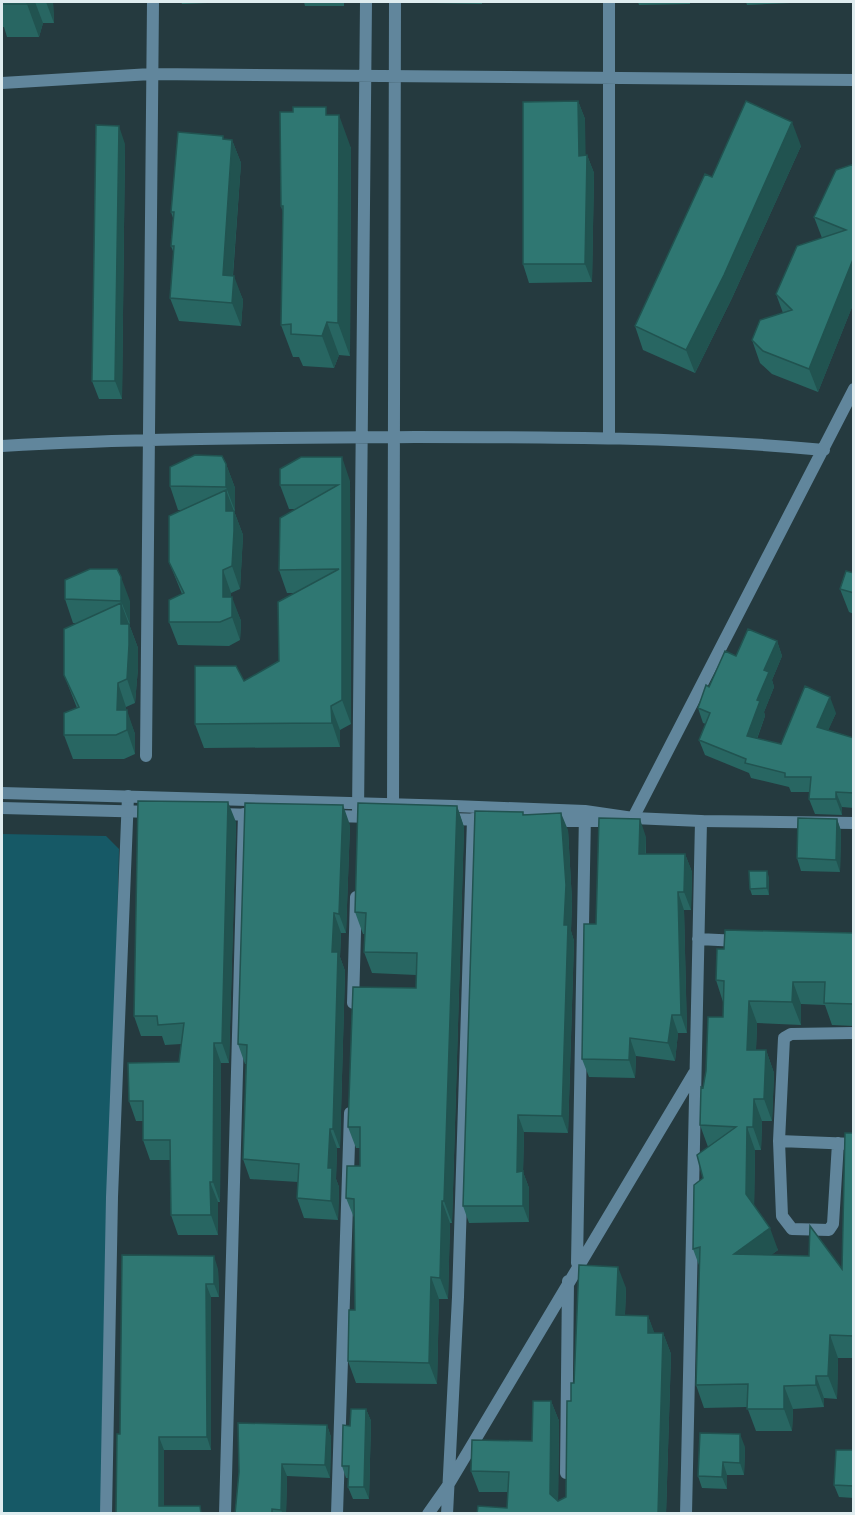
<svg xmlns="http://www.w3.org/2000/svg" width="855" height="1515" viewBox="0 0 855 1515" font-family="'Archivo Narrow',sans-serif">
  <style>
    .green { fill: #165966 }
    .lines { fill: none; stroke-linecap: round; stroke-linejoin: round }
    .minor { stroke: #61869c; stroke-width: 12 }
    .tertiary { stroke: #61869c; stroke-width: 12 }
    .wall { fill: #286662 }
    .shaded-wall { fill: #215350 }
    .building { fill: #2f7772; stroke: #215350; stroke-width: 1.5 }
  </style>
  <rect width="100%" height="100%" fill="#253a3f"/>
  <!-- green -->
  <path class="green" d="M2 834 106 836 119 849 103 1513 2 1514Z"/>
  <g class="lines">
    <!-- minor -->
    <path class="minor" d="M609 2V437
      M2 83 151 74 854 80
      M2 446C139 438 277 438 415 437 552 437 687 437 824 450
      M146 756 153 2
      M393 813 395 2
      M358 814 366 2
      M633 818 854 389
      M698 939 739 941
      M353 1003 356 897
      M854 1033 791 1034 784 1038 779 1141 854 1144
      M779 1141 782 1216 792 1229 829 1230 833 1224 838 1143
      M577 1263 585 813
      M566 1473 568 1281
      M106 1514 112 1197 128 796
      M225 1514 244 814
      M337 1514 350 1113
      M428 1514 447 1487 694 1073
      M447 1514 458 1297 473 819
      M686 1514 701 821"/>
    <!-- tertiary -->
    <path class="tertiary" d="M2 793 454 806 585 811 633 818 701 821 854 823
      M2 808 153 812
      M219 814 261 815
      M333 816 372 817
      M447 819 489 820
      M549 821H615"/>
  </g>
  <!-- wall -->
  <path class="wall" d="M2 2H53L54 23H43L39 37H7L4 27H2Z
    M181 2H233L182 4Z
    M292 2H344V6H305L304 2Z
    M431 2H482V4L432 3Z
    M638 2H690V4L639 5Z
    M746 2H813L747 5Z
    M578 101 585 119V155H587L594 173 592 282 529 283 523 264Z
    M329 115 351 148 350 356 339 355 334 368 303 366 299 357H293L281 325 283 213 281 206Z
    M224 139 232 140 241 163 233 276 243 300 241 326 179 321 170 298 174 254 171 246 173 218 171 212Z
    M125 144 122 399H99L92 381Z
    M801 146 732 298 695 373 643 350 635 326 712 177Z
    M854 164V302L818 392 772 374 760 363 752 340 783 313 776 294 822 238 814 217Z
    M226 464 235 488V511H234L243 535 240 589 231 593V597L241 621 240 640 229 646 178 645 169 622 182 594 169 562 183 510H178L170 486Z
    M350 481 351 724 340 730V747L204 748 195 724 244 681 279 661 295 593H287L279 570 296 509H289L280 485Z
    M854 573V614L849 612 840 589Z
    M65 599 130 601V624H129L138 648V668L135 703 126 707V710L135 734V754L124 759H73L64 735 77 708 64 675 78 623H73Z
    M777 641 782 656 772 680 774 687 764 712 765 716 757 739 781 744 836 713 828 730 854 738V808L842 807V815L815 814 809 799 810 792H791L789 787 751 778 749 773 705 755 699 740 706 724 703 723 698 708 709 687 736 656Z
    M457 806 464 827 452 1223H450L448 1299H439L437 1384 356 1383 348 1361 355 1310V1220L346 1198 360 1166V1148H356L348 1127 416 988V975L372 973 364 952 365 934H363L355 912Z
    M524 815 568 830 572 901 571 931 574 941 568 1133 524 1132 523 1172 529 1188V1222L469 1223 463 1206Z
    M837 819 841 831 840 872 801 871 797 858Z
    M236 822 229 1063H221L220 1202H218V1235H178L171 1215 170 1160H150L143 1140V1121H136L129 1101 179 1062 181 1044 165 1045 162 1036H141L134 1016Z
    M350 825 346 933H341L340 957 345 971 340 1148H337L336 1179 339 1187 338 1220 304 1218 297 1198 298 1182 250 1179 243 1159 246 1064H245L238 1044Z
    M646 837V854H685L692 872 691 910H684L687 1033H678L675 1061 636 1056 635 1078 589 1077 582 1059 596 924Z
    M769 877V895H752L750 889Z
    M854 933V1026L832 1025 825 1005 801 1004V1025L757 1023 756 1050H766L774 1073 772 1121H762L761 1150H755L754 1206 778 1250 771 1255 842 1269 854 1133V1358H838L837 1399 824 1398V1407L793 1409 792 1431H756L747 1407 704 1408 696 1385 700 1268 693 1249 708 1147 700 1125 703 1088 723 1017V1002L716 980 724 949Z
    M122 1255 218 1269 219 1297H211V1450H164V1506L116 1514 120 1434Z
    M626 1288 625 1315 648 1316 654 1333H663L671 1354 666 1514 507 1508 508 1492H479L471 1471 532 1441 551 1401 559 1421 558 1501 566 1497 574 1383Z
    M366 1409 371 1421 369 1499H353L348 1487 349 1478H346L342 1466 350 1426Z
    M327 1425 331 1437 330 1478 287 1476 286 1514H235L239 1472Z
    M745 1447 744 1475H727V1489L702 1488 698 1476Z
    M854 1450V1498L839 1497 834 1485Z"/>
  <!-- shaded-wall -->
  <path class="shaded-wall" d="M27 2H35L43 23 39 37 27 4Z
    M46 2H53L54 23Z
    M578 101 585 119 586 174 579 156Z
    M339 115 351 148 350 356 338 323Z
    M792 122 801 146 732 298 695 373 686 350Z
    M119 126 125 144 122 399 115 381Z
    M223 136 231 158 232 140 241 163 231 299 223 275Z
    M587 155 594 173 592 282 585 264Z
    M854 257V302L818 392 809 369Z
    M234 276 243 300 241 326 232 303Z
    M327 322 339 355 334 368 322 336Z
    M342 457 350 481 351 724 342 700Z
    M226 464 235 488V511L226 487Z
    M226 490 243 535 240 589 232 566 226 511Z
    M223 570 231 593V617L223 597Z
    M121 577 130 601V624L121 601Z
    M232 597 241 621 240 640 232 617Z
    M121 603 138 648V668L135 703 127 679 121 624Z
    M777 641 782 656 772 680 774 687 764 712 765 716 752 752 747 736 764 670Z
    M118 683 126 707V730L117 710Z
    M830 697 836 713 823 742 817 727Z
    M331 706 340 730V747L332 723Z
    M127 710 135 734V754L127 730Z
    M836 792 842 807V815L836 799Z
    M228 802 236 822 229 1063 222 1043Z
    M343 805 350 825 346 933 339 914Z
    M457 806 464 827 452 1223 444 1201Z
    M561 813 568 830 572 901 571 931 574 941 568 1133 562 1116 564 925Z
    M640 819 646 837 645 872 639 854Z
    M837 819 841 831 840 872 836 860Z
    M685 854 692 872 691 910 684 892Z
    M767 871 769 877V895L767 888Z
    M678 892 684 910 687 1033 681 1015Z
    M334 913 341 933 340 957 345 971 340 1148 333 1129 332 952Z
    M793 982 801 1004V1025L792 1002Z
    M749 1001 757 1023 755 1072 747 1050Z
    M672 1015 678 1033 675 1061 668 1043Z
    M630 1038 636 1056 635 1078 629 1060Z
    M214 1043 221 1063 220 1202 213 1182Z
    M766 1050 774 1073 772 1121 764 1099Z
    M754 1099 762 1121 761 1150 753 1127Z
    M518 1115 524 1132 523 1172 529 1188V1222L523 1206 517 1172Z
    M747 1127 755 1150 754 1217 746 1194Z
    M330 1129 337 1148 336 1179 339 1187 338 1220 331 1201 328 1168Z
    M210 1182 218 1202V1235L211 1215Z
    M442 1201 450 1223 448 1299 440 1278Z
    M770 1228 778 1250 742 1277 734 1254Z
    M214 1256 218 1269 219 1297 214 1284Z
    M618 1267 626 1288 624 1336 616 1315Z
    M431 1277 439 1299 437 1384 429 1363Z
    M206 1284 211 1297V1450L207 1437Z
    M648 1316 656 1337 648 1333Z
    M663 1333 671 1354 666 1514H658Z
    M830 1335 838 1358 837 1399 828 1376Z
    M816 1376 824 1398V1407L816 1385Z
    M784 1386 793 1409 792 1431 784 1409Z
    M551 1401 559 1421 558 1514 550 1494Z
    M366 1409 371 1421 369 1499 364 1487Z
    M327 1425 331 1437 330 1478 325 1465Z
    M740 1434 745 1447 744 1475 740 1463Z
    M159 1437 164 1450V1514L159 1506Z
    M723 1462 727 1475V1489L722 1477Z
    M282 1464 287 1476 286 1514H283L281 1510Z"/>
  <!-- building -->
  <path class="building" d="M2 2H27V4H2Z
    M578 101 579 156 587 155 585 264H523V102Z
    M746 101 792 122 724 275 686 350 635 326 705 174 712 177Z
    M293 107H326V115H339L338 323 327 322 322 336 291 334V324L281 325 283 206H281L280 112H293Z
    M96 125 119 126 115 381H92Z
    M178 132 223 136V139L232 140 223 275 234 276 232 303 170 298 174 246H171L174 212H171Z
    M854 164V257L809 369 763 351 752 340 760 320 792 310 776 294 797 246 846 230 814 217 836 170Z
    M195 455 222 456 226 464V487L170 486V467Z
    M301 457H342V700L331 706 332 723 195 724V666H236L244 681 279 661 278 602 339 569 279 570 280 518 338 485H280V469Z
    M226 490V511H234V531L232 566 223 570V597H232V617L220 622H169V600L184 593 169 562V516Z
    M90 569H117L121 577V601L65 599V580Z
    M846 571 854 573V593L840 589Z
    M121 603V624H129V645L127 679 118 683 117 710H127V730L116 735H64V713L79 707 64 675V629Z
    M748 629 777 641 764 670 769 672 757 700 760 701 747 736 781 744 805 686 830 697 817 727 854 738V793L836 792V799H809L811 777H785V773L745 763 746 759 699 740 710 713 698 708 706 685 709 687 725 651 736 656Z
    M138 801 228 802 222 1043H214L213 1182H210L211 1215H171L170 1140H143V1101H129L128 1063 179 1062 184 1023 158 1025 157 1016H134Z
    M245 803 343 805 339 914 334 913 332 952H338L333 1129H330L328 1168H332L331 1201 297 1198 299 1164 243 1159 247 1045 238 1044Z
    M358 803 457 806 444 1201H442L440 1278 431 1277 429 1363 348 1361 349 1310H355L354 1199 346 1198 347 1166H360V1127H348L353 987 416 988 417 953 364 952 366 913 355 912Z
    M475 811 523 812V815L561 813 566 885 564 925H568L562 1116 518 1115 517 1172 523 1171V1206H463Z
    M599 818 640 819 639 854H685L684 892H678L681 1015H672L668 1043 630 1038 629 1060 582 1059 584 924H596Z
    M798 818 837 819 836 860 797 858Z
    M749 871H767V888L750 889Z
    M725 930 854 933V1004L824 1003 825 982H793L792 1002 749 1001 747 1050H766L764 1099H754L753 1127H747L746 1194 770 1228 734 1254 809 1256 810 1226 842 1269 845 1133H854V1336L830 1335 828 1376H816V1385L784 1386V1409H747L748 1384 696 1385 700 1247 693 1249 694 1185 703 1178 697 1155 736 1127 700 1125 701 1087 703 1088 706 1071 708 1017H723L724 981 716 980 717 949H724Z
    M122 1255 214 1256V1284H206L207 1437H159V1506H200L201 1514H116L117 1434H120Z
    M579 1265 618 1267 616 1315 648 1316V1333H663L658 1514H477L478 1506 507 1508 509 1472 471 1471 472 1440 532 1441 533 1401H551L550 1494 558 1501 566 1497 567 1401H571V1383H574Z
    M351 1409H366L364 1487H348L349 1466H342L343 1425 350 1426Z
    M238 1423 327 1425 325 1465 282 1464 281 1510 272 1509V1514H235L239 1472Z
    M700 1433 740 1434V1463L723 1462 722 1477 698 1476Z
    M836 1450H854V1486L834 1485Z"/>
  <!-- border -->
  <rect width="855" height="1515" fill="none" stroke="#dfecef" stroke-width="6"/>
</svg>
